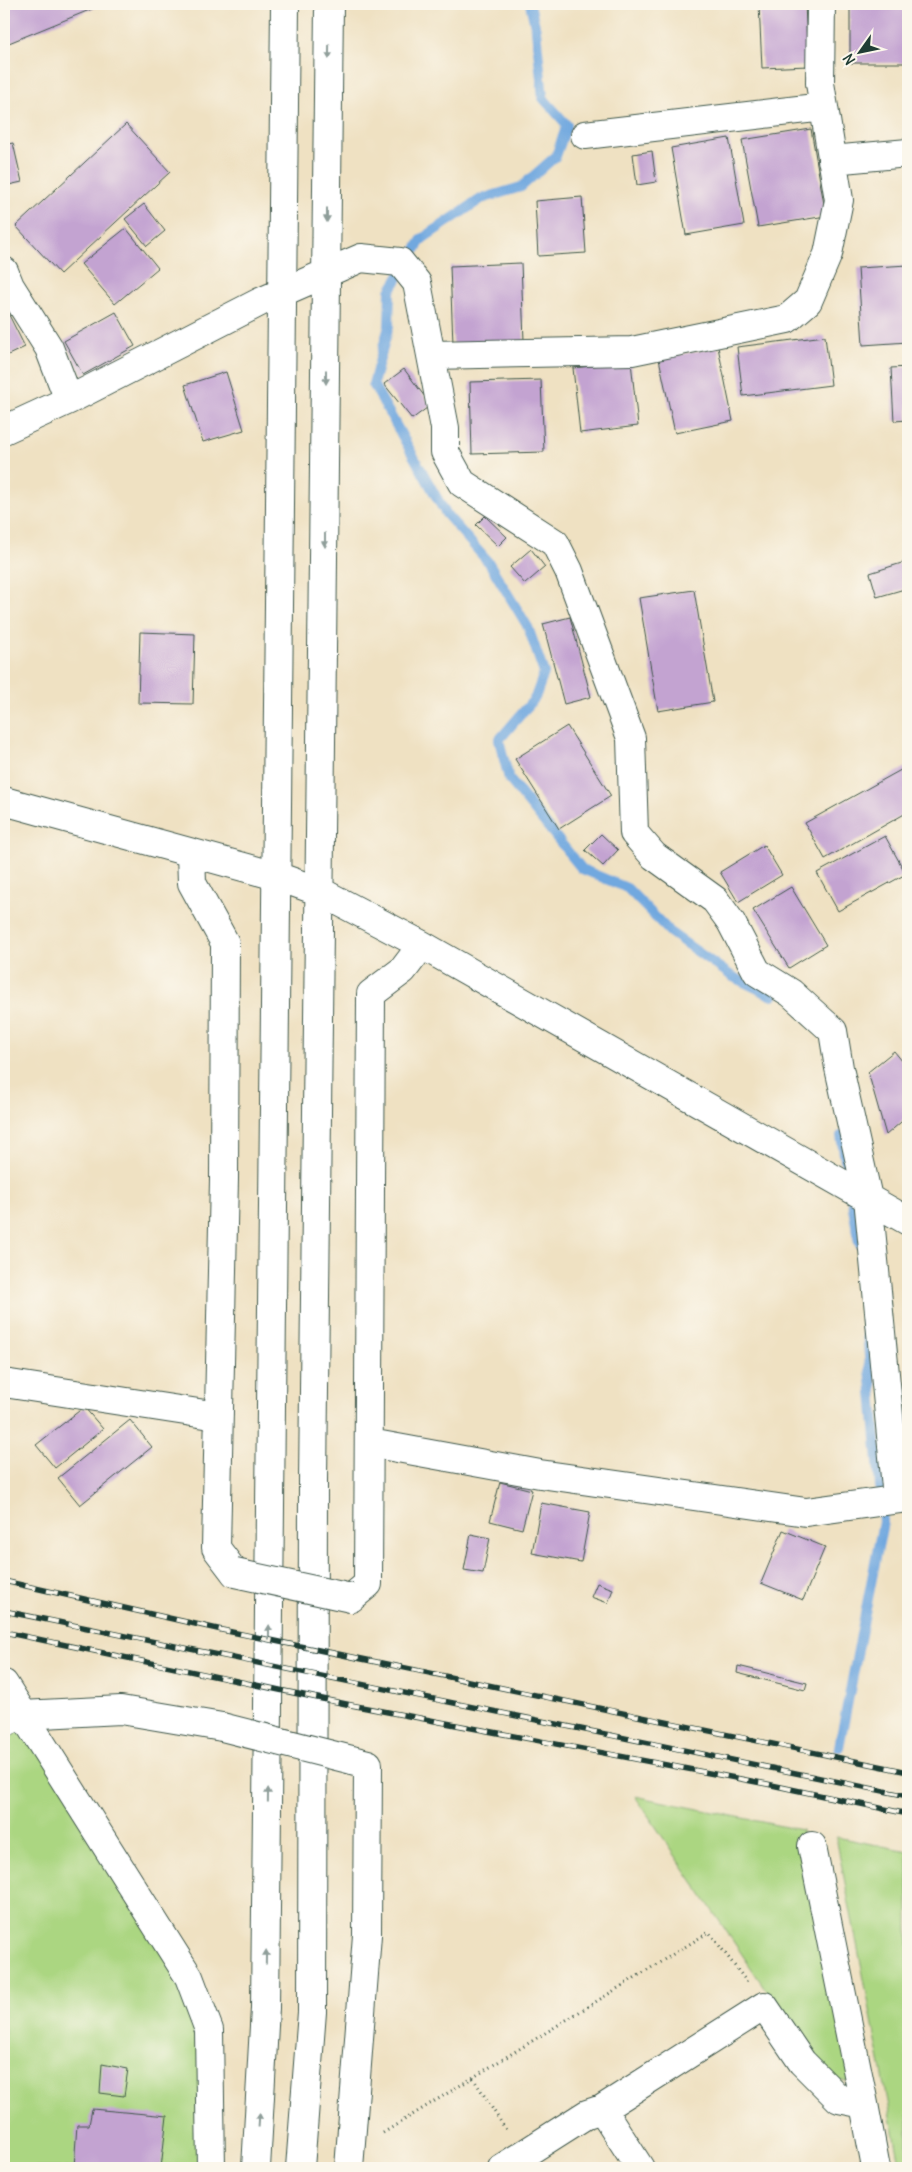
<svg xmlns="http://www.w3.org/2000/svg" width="912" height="2172" viewBox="0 0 912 2172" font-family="Delius,sans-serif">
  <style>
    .green { fill: #abd681; stroke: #658a5a }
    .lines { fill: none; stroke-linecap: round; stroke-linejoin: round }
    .stream { stroke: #71a8df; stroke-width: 10 }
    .building { fill: #c3a3d1 }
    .minor-casing { stroke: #3e5649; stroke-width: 30 }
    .path { stroke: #3e5649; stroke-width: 3; stroke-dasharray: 1 4; stroke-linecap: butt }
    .minor { stroke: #fff; stroke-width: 28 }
    .rail-casing { stroke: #1f3d34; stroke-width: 5.5 }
    .rail { stroke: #fbf7ec; stroke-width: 4; stroke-dasharray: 11; stroke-linecap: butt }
    .minor-bridge-casing { stroke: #3e5649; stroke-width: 30; stroke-linecap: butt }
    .minor-bridge { stroke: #fff; stroke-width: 28 }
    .oneway { fill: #8f9e9a }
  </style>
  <rect width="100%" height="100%" fill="#fbf7ec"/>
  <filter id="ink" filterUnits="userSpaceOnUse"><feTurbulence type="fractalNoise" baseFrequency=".02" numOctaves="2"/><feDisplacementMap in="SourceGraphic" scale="10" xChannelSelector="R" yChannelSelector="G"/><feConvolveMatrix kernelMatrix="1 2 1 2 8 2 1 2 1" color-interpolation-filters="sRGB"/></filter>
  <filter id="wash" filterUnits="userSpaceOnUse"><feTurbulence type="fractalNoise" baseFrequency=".0096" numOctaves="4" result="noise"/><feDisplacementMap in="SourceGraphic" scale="20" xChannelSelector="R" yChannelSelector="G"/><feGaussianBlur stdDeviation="1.12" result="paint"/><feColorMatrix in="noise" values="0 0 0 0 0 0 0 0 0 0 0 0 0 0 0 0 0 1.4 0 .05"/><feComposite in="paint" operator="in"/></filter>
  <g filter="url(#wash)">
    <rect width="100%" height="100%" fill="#efe1c2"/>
    <!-- green -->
    <path class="green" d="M22 1715 209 2030 211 2168H4V1723Z
      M635 1796 801 1830 851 2081H836L810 2055Z
      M836 1837 908 1851V2168H901Z"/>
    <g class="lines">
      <!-- stream -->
      <path class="stream" d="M530 4 536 30 543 98 567 125 556 156 521 187 481 199 422 239 390 291 389 326 373 384 446 514 489 563 528 627 544 673 535 698 499 740 509 779 582 869 627 888 671 933 733 977 773 996
        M841 1136 859 1243
        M839 1747 883 1522 862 1272"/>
    </g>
    <g id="blocks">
      <!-- building -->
      <path class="building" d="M4 4H104L4 45Z
        M759 4H805L808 66 762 68Z
        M850 4H908V63H850Z
        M126 124 170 172 60 274 16 226Z
        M811 129 826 216 758 227 742 140Z
        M729 138 744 225 686 235 671 148Z
        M13 143 22 182 4 186V145Z
        M652 151 656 182 637 185 633 154Z
        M582 197 586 253 538 256 535 201Z
        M144 204 165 231 147 246 125 219Z
        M126 228 158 268 115 304 81 264Z
        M521 263 524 341 453 344 450 266Z
        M908 265V342L863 345 858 268Z
        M4 305 25 347 4 357Z
        M116 312 135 346 83 375 64 341Z
        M825 336 831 385 743 396 737 347Z
        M718 347 733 421 675 433 659 359Z
        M631 362 638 426 580 433 573 368Z
        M908 367V420L894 421 891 368Z
        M404 369 431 405 412 419 384 384Z
        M226 372 244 430 203 442 185 385Z
        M541 380 544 452 472 454 470 382Z
        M485 516 507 537 498 546 476 525Z
        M531 549 545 567 525 584 510 567Z
        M908 561V588L877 597 870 573Z
        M694 590 713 702 658 711 639 598Z
        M570 617 591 697 564 704 543 624Z
        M140 632 195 634 193 704 138 703Z
        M567 726 611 796 559 829 515 759Z
        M908 766V812L825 859 805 823Z
        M601 834 618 850 603 866 585 850Z
        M885 836 906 874 838 911 817 873Z
        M764 845 782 875 738 902 720 872Z
        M791 887 826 945 789 968 753 910Z
        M894 1051 907 1067 908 1066V1116L886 1135 868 1072Z
        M84 1407 103 1429 55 1468 36 1445Z
        M130 1420 152 1447 80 1505 58 1478Z
        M500 1482 532 1490 522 1529 490 1521Z
        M541 1503 590 1512 581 1562 532 1553Z
        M783 1530 825 1547 803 1600 761 1583Z
        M471 1534 490 1538 483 1573 464 1570Z
        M597 1583 613 1589 608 1603 591 1597Z
        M738 1666 807 1683 805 1690 737 1673Z
        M102 2064 128 2069 124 2096 100 2093Z
        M92 2109 167 2116 161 2168H79L74 2167 77 2125H89Z"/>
    </g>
  </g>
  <g filter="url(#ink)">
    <use href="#blocks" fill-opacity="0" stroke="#3e5649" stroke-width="1"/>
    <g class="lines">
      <!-- minor casing -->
      <g class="minor-casing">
        <path id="minor" d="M585 135 824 107
          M832 160 908 153
          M4 271 10 286 49 348 69 400
          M432 355 632 351 787 319 808 301 828 254 839 200 820 83 821 4
          M4 430 69 400 260 302 361 258 400 262 417 283 445 428V452L462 483 555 543 569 571 631 738 634 833 654 856 715 900 731 922 757 972 791 993 833 1031 839 1068 868 1198 897 1498
          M4 801 276 876 321 892 422 945 908 1221
          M191 853 192 883 225 943 224 1179 216 1548 235 1573
          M4 1383 218 1416
          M370 1443 540 1474 806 1512 908 1498
          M351 1598 368 1584 371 994 403 970 422 945
          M4 1684 189 1977 209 2030 211 2168
          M4 1723 22 1715 121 1710 222 1727
          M812 1846 864 2104
          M602 2109 764 2006 802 2062 839 2099 864 2104 876 2168
          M256 2168 265 2008 285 4
          M300 2168 312 2012 313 1482 329 4
          M349 2168 367 1935 368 1764 352 1760
          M502 2168 587 2114 602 2109 640 2168"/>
      </g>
      <!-- path -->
      <path class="path" d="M473 2078 506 2130
        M383 2133 709 1932 747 1982"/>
      <!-- minor -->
      <use href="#minor" class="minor"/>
      <!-- rail casing -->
      <g class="rail-casing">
        <path id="rail" d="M4 1581 222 1630 908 1772
          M4 1611 908 1796
          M4 1632 351 1705 767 1784 908 1814"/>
      </g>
      <!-- rail -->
      <use href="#rail" class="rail"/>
      <!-- minor-bridge casing -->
      <g class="minor-bridge-casing">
        <path id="minor-bridge" d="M235 1573 351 1598
          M222 1727 352 1760"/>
      </g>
      <!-- minor-bridge -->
      <use href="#minor-bridge" class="minor-bridge"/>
    </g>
    <!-- one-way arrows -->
    <defs><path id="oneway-solid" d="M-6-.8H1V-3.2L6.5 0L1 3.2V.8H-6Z" transform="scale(1.25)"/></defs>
    <g class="oneway">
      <use href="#oneway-solid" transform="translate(329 52) rotate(91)"/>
      <use href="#oneway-solid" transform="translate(327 215) rotate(90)"/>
      <use href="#oneway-solid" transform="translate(326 377) rotate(90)"/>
      <use href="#oneway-solid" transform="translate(325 540) rotate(90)"/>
      <use href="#oneway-solid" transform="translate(269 1632) rotate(-89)"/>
      <use href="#oneway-solid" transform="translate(268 1795) rotate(-89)"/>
      <use href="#oneway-solid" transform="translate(266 1957) rotate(-89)"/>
      <use href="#oneway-solid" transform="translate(259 2120) rotate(-87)"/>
    </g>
  </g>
  <!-- margin -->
  <rect width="912" height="2172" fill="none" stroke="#fbf7ec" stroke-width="20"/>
  <!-- north arrow -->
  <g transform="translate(860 52) rotate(237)" stroke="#fbf7ec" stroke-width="4" paint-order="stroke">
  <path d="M0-4L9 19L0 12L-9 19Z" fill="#1f3d34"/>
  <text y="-8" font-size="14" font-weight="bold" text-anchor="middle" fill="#1f3d34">N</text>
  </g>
</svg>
